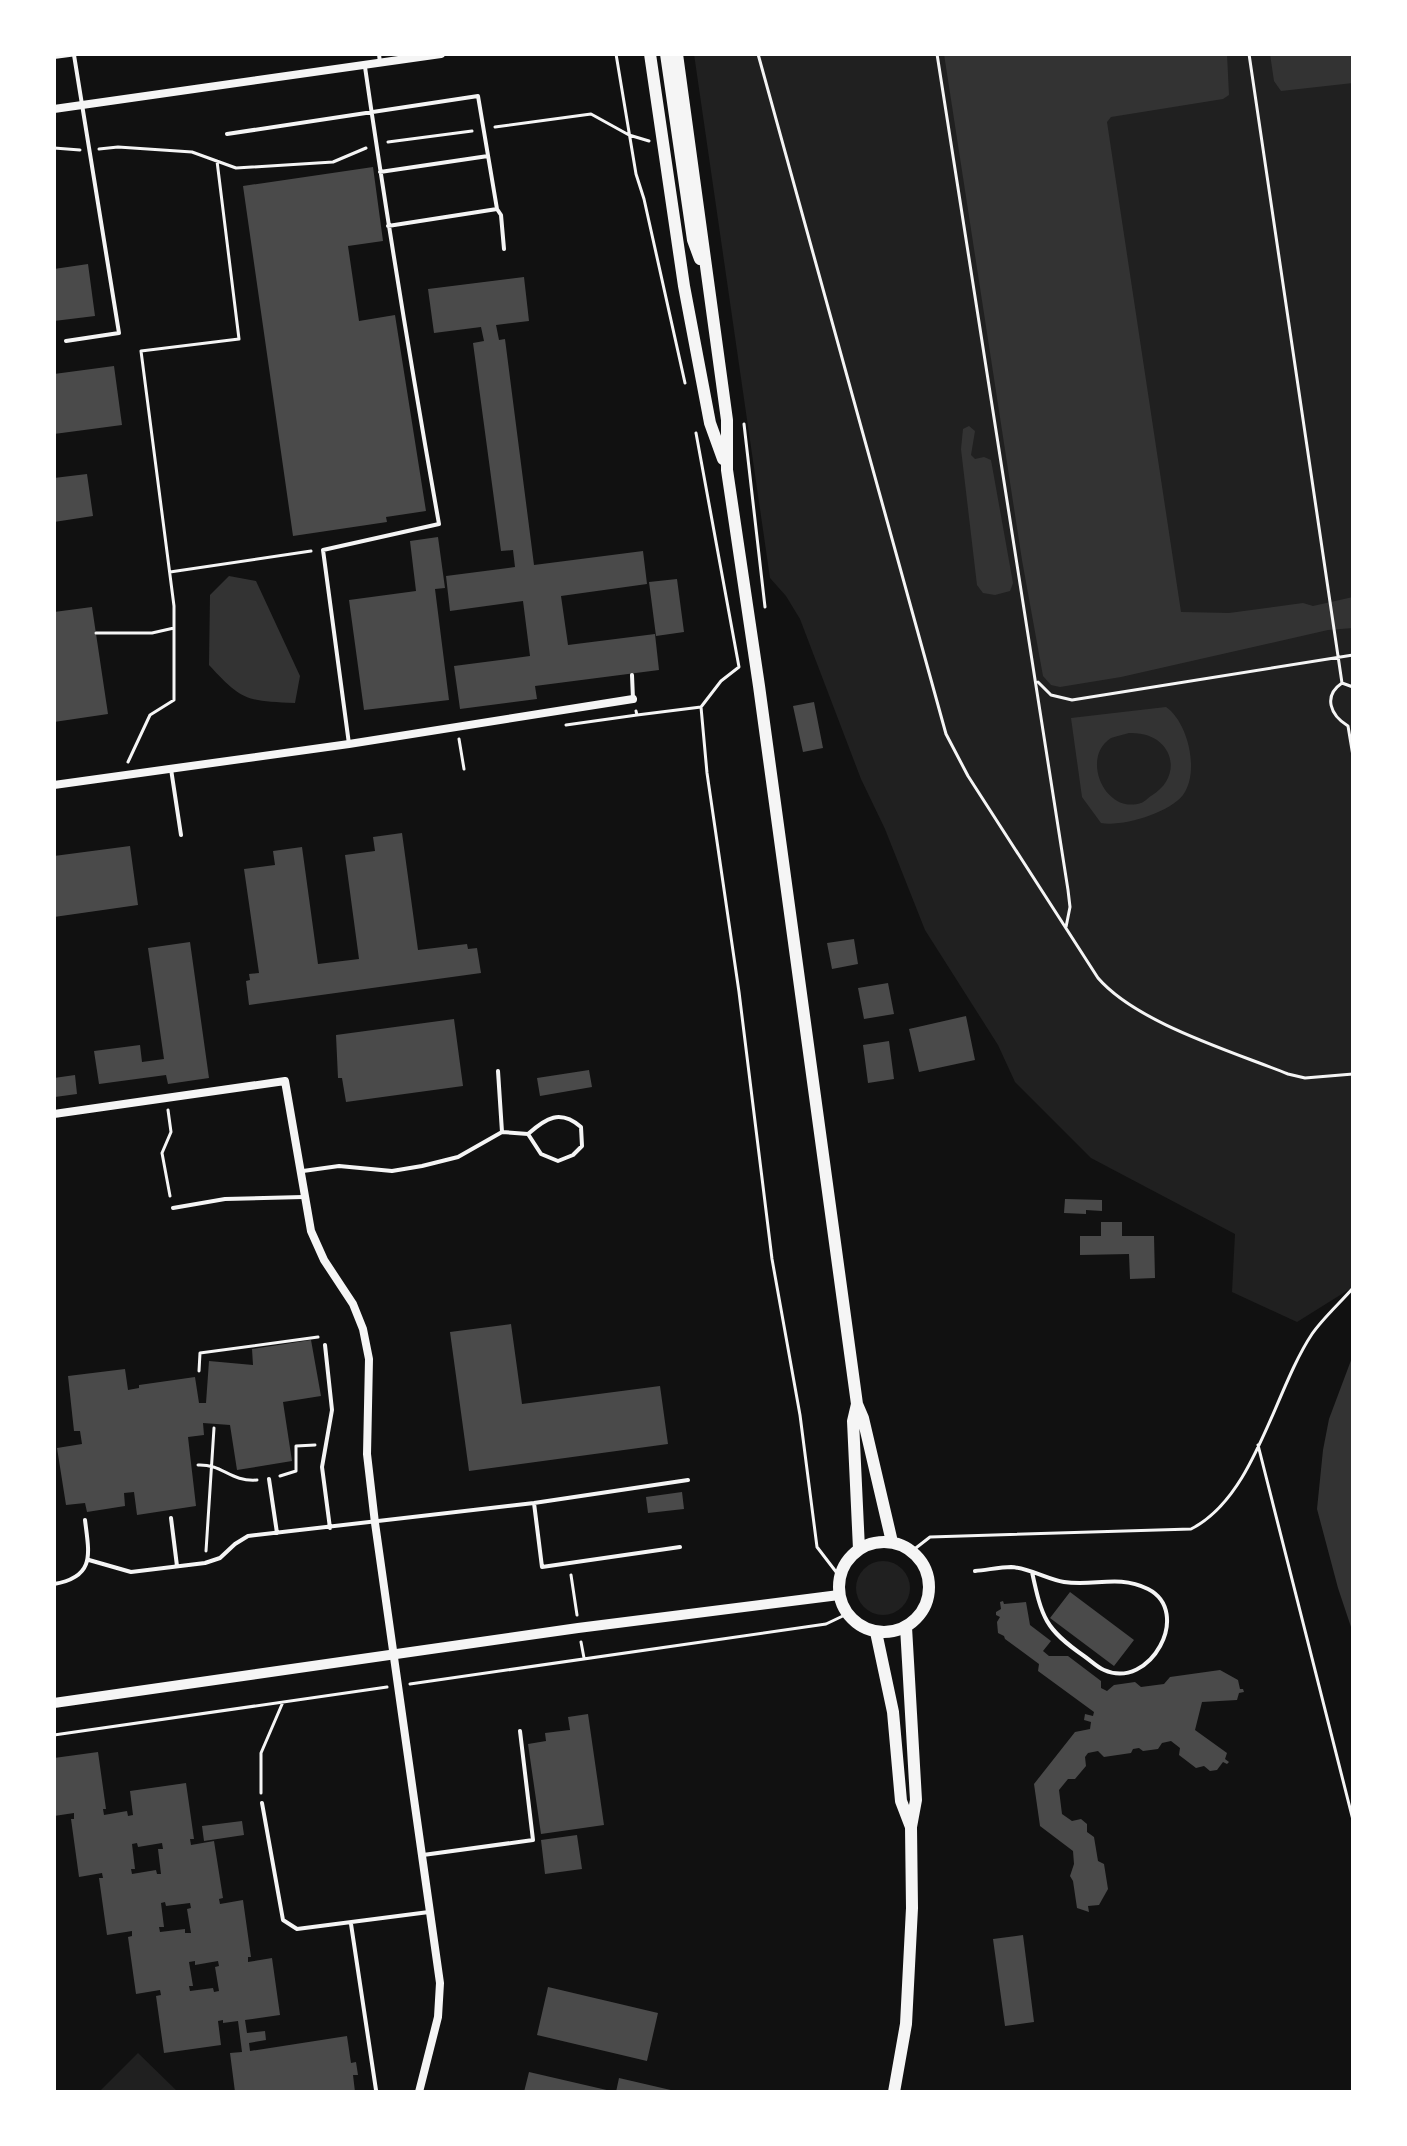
<svg xmlns="http://www.w3.org/2000/svg" width="1407" height="2146" viewBox="0 0 1407 2146" font-family="Figtree,sans-serif">
  <style>
    .green { fill: #202020 }
    .water { fill: #333; fill-rule: evenodd }
    .building { fill: #4a4a4a; fill-rule: evenodd }
    .lines { fill: none; stroke-linecap: round; stroke-linejoin: round }
    .path { stroke: #f5f5f5; stroke-width: 3 }
    .service { stroke: #f5f5f5; stroke-width: 4 }
    .minor { stroke: #f5f5f5; stroke-width: 8 }
    .tertiary { stroke: #f5f5f5; stroke-width: 10 }
    .secondary { stroke: #f5f5f5; stroke-width: 12 }
  </style>
  <rect width="100%" height="100%" fill="#111"/>
  <!-- green -->
  <path class="green" d="M694 54H1353V1287L1297 1322 1232 1292 1235 1234 1091 1158 1015 1082 998 1045 925 930 885 829 861 779 800 619 786 596 770 578Z
    M856 1588a27 27 0 1 1 54 0a27 27 0 1 1-54 0Z
    M138 2053 178 2092H99Z"/>
  <!-- water -->
  <path class="water" d="M944 54H1227L1229 95 1223 99 1111 117 1107 122 1181 612 1229 613 1303 603 1313 606 1353 597V628L1328 630 1121 677 1060 687 1051 685 1043 676 1022 560Z
    M1270 54H1353V83L1281 91 1274 81Z
    M969 426 975 431 971 455 975 459 984 457 991 460 1013 583 1010 591 995 595 983 593 977 585 961 449 963 429Z
    M229 576 256 581 300 676 295 703C247 701 242 701 209 665L210 595Z
    M1166 707C1188 722 1200 772 1183 795 1169 813 1122 827 1101 823L1082 797 1071 718ZM1129 733C1172 731 1186 775 1151 796 1149 797 1143 803 1141 803 1105 815 1080 757 1111 738 1116 736 1123 735 1129 733Z
    M1353 1355V1633L1338 1588 1317 1509 1323 1450 1329 1419Z"/>
  <!-- building -->
  <path class="building" d="M373 167 383 241 348 246 359 321 395 315 426 511 386 517 387 522 293 536 243 186Z
    M88 264 95 316 54 321V269Z
    M524 277 529 321 496 325 499 340 505 339 534 565 643 551 647 584 561 596 568 645 655 634 659 670 535 686 537 699 460 709 454 666 530 656 523 601 450 611 446 576 515 567 513 550 501 551 473 343 484 341 481 327 434 333 428 289Z
    M114 366 122 425 54 434V374Z
    M87 474 93 516 54 522V478Z
    M438 537 445 588 435 589 449 700 364 710 349 600 416 591 410 541Z
    M677 579 684 632 656 636 649 582Z
    M92 607 108 714 54 722V612Z
    M814 702 823 748 803 752 793 706Z
    M402 833 418 950 467 944 468 949 477 948 481 973 249 1005 246 981 250 980 249 974 259 973 244 869 275 865 273 851 302 847 318 964 359 959 345 855 375 851 373 837Z
    M130 846 138 905 54 917V856Z
    M854 939 858 964 832 969 827 943Z
    M190 942 209 1078 168 1084 166 1075 99 1084 94 1051 140 1045 142 1062 164 1059 148 948Z
    M888 983 894 1014 864 1019 858 988Z
    M966 1016 975 1060 919 1072 909 1029Z
    M454 1019 463 1086 346 1102 342 1078H338L336 1035Z
    M889 1041 894 1079 868 1083 863 1045Z
    M589 1070 592 1087 540 1096 537 1078Z
    M75 1075 77 1094 55 1097 54 1078Z
    M1065 1199 1102 1200V1211L1086 1210V1214L1064 1213Z
    M1101 1222H1122V1236H1154L1155 1278 1130 1279 1129 1254 1080 1255V1236H1101Z
    M511 1324 522 1404 660 1386 668 1444 469 1471 450 1332Z
    M311 1340 321 1396 283 1402 292 1461 237 1470 230 1425 203 1423 204 1435 188 1437 196 1506 137 1515 134 1492 124 1493 125 1506 87 1512 85 1503 66 1505 57 1448 82 1444 80 1431H74L68 1376 125 1369 128 1390 139 1388V1385L195 1377 199 1403H206L209 1361 253 1365 252 1349Z
    M682 1492 684 1509 648 1513 646 1497Z
    M1070 1592 1134 1640 1114 1666 1050 1618Z
    M1003 1601 1004 1604 1026 1602 1030 1625 1051 1641 1043 1651 1049 1656H1068L1101 1681V1688L1107 1691 1114 1685 1135 1682 1141 1687 1164 1684 1170 1677 1220 1670 1238 1680 1240 1689H1243L1244 1692 1239 1693 1237 1700 1202 1702 1195 1730 1227 1753 1225 1759 1229 1762 1227 1764 1223 1762 1217 1770 1210 1771 1204 1766 1196 1768 1179 1755 1180 1748 1171 1741 1162 1743 1158 1749 1143 1751 1139 1748 1133 1749 1131 1753 1104 1757 1098 1751 1088 1753 1085 1757 1086 1766 1075 1779H1068L1059 1790 1062 1814 1072 1821 1081 1819 1087 1824V1832L1094 1837 1098 1861 1104 1864 1108 1889 1099 1905 1088 1906 1089 1912 1077 1908 1073 1881 1070 1876 1074 1864 1073 1851 1040 1826 1034 1784 1075 1732 1090 1729 1091 1722 1084 1720 1085 1714 1093 1716 1094 1712 1038 1671 1039 1664 1005 1639 1004 1636 998 1633 997 1622 1000 1617 996 1615V1612L1001 1609 1000 1602Z
    M588 1714 604 1825 541 1834 528 1744 546 1741 545 1733 570 1730 568 1717Z
    M98 1752 106 1809H103L104 1815 127 1811 128 1816 133 1815 130 1791 186 1783 194 1839H190L191 1845 214 1841 223 1898 219 1899 220 1904 243 1900 251 1957H248V1962L272 1958 280 2015 245 2020 247 2033 265 2031 266 2040 249 2043 250 2051 347 2036 351 2063 356 2062 358 2075H353L355 2092H235L230 2053 242 2052 238 2021 223 2023V2020L218 2021 221 2045 164 2053 156 1996 161 1995 160 1990 136 1994 128 1937 132 1936V1931L107 1935 99 1878H103L102 1873 79 1877 71 1819H74V1813L54 1816V1758ZM137 1843 138 1847 162 1843 163 1849H158L161 1874H157L156 1870 132 1874 131 1869H135L132 1844ZM165 1902 166 1906 190 1903 191 1908 187 1909 191 1933H185V1929L160 1932 159 1927H164L161 1903ZM195 1961V1965L218 1961 219 1966 215 1967 219 1991 214 1992 213 1988 190 1991 189 1986H193L189 1962Z
    M242 1821 244 1835 204 1841 202 1826Z
    M577 1835 582 1869 545 1874 541 1840Z
    M1023 1935 1034 2022 1005 2026 993 1939Z
    M548 1987 658 2013 647 2061 537 2035Z
    M529 2072 611 2091V2092H524Z
    M619 2078 675 2091V2092H616Z"/>
  <g class="lines">
    <!-- path -->
    <path class="path" d="M616 54 636 174 644 199 685 383
      M758 54 946 734 968 776 1098 978C1137 1023 1231 1051 1288 1074L1305 1078 1353 1074
      M937 54 1068 890 1070 907 1066 927
      M1249 54 1342 683
      M495 127 591 114 629 135 649 141
      M388 142 472 131
      M54 148 80 150
      M99 149 118 147 192 152 236 168 333 162 366 148
      M744 424 765 607
      M696 433 739 667 721 681 701 707 707 773 739 992 772 1259 800 1415 817 1547 840 1577
      M170 572 311 551
      M96 633H152L174 628
      M1038 682 1051 695 1072 700 1353 655
      M1342 683C1323 696 1330 715 1348 726L1353 756
      M1342 683 1353 687
      M636 711 637 715 701 707
      M566 725 637 715
      M459 739 464 769
      M128 762 150 715 174 700V606L141 351 239 339 217 161
      M168 1110 171 1132 162 1153 170 1196
      M199 1371 200 1353 318 1337
      M1258 1445 1353 1820
      M198 1465C223 1464 230 1482 257 1480
      M280 1476 296 1471V1446L315 1445
      M206 1551 214 1428
      M912 1551 930 1537 1191 1529C1255 1497 1274 1391 1312 1334 1323 1318 1340 1303 1353 1288
      M571 1575 577 1615
      M581 1642 584 1658
      M410 1684 826 1624 847 1614
      M54 1735 387 1687
      M261 1793V1753L283 1702"/>
    <!-- service -->
    <path class="service" d="M379 54 380 63
      M54 57 77 54
      M227 134 478 96 497 209 388 226
      M380 172 488 156
      M497 209 501 215 504 249
      M66 341 119 333 74 55
      M632 675 633 699
      M349 744 323 550 439 524C412 372 387 219 365 67
      M171 769 181 835
      M502 1132 528 1134 541 1154 558 1161 573 1155 582 1146 581 1127C560 1109 546 1118 528 1134
      M303 1171 339 1166 392 1171 422 1166 458 1157 502 1132 498 1071
      M173 1208 225 1199 303 1197
      M325 1345 332 1410 322 1467 330 1528
      M269 1479 277 1533
      M534 1503 542 1567 680 1547
      M171 1518 177 1566
      M89 1560 131 1572 205 1563 220 1558 235 1544 248 1536 534 1503 688 1480
      M975 1571C987 1570 1000 1567 1011 1567 1029 1568 1047 1579 1064 1582 1094 1587 1117 1574 1148 1589 1193 1612 1150 1691 1104 1670 1097 1667 1090 1660 1084 1656 1045 1629 1042 1618 1032 1572
      M54 1584C96 1577 89 1553 85 1520
      M262 1803 283 1920 297 1929 429 1912
      M423 1855 533 1840 520 1731
      M351 1924 376 2090"/>
    <!-- minor -->
    <path class="minor" d="M54 109 441 54
      M54 785 349 744 633 699
      M54 1114 285 1081 311 1231 324 1260 353 1304 363 1329 369 1359 367 1454 375 1523 440 1983 438 2017 419 2092"/>
    <!-- tertiary -->
    <path class="tertiary" d="M54 1703 578 1628 839 1595"/>
    <!-- secondary -->
    <path class="secondary" d="M650 54 684 286 710 423 723 459
      M666 54 693 240 700 259
      M677 54 727 420V470L759 686 857 1404 863 1418 892 1542
      M857 1404 853 1421 859 1549
      M839 1587a45 45 0 1 1 90 0a45 45 0 1 1-90 0Z
      M876 1632 893 1712 901 1801 911 1827
      M894 2092 906 2024 912 1908 911 1827 916 1800 906 1627"/>
  </g>
  <!-- border -->
  <rect width="1407" height="2146" fill="none" stroke="#ffffff" stroke-width="112"/>
</svg>
